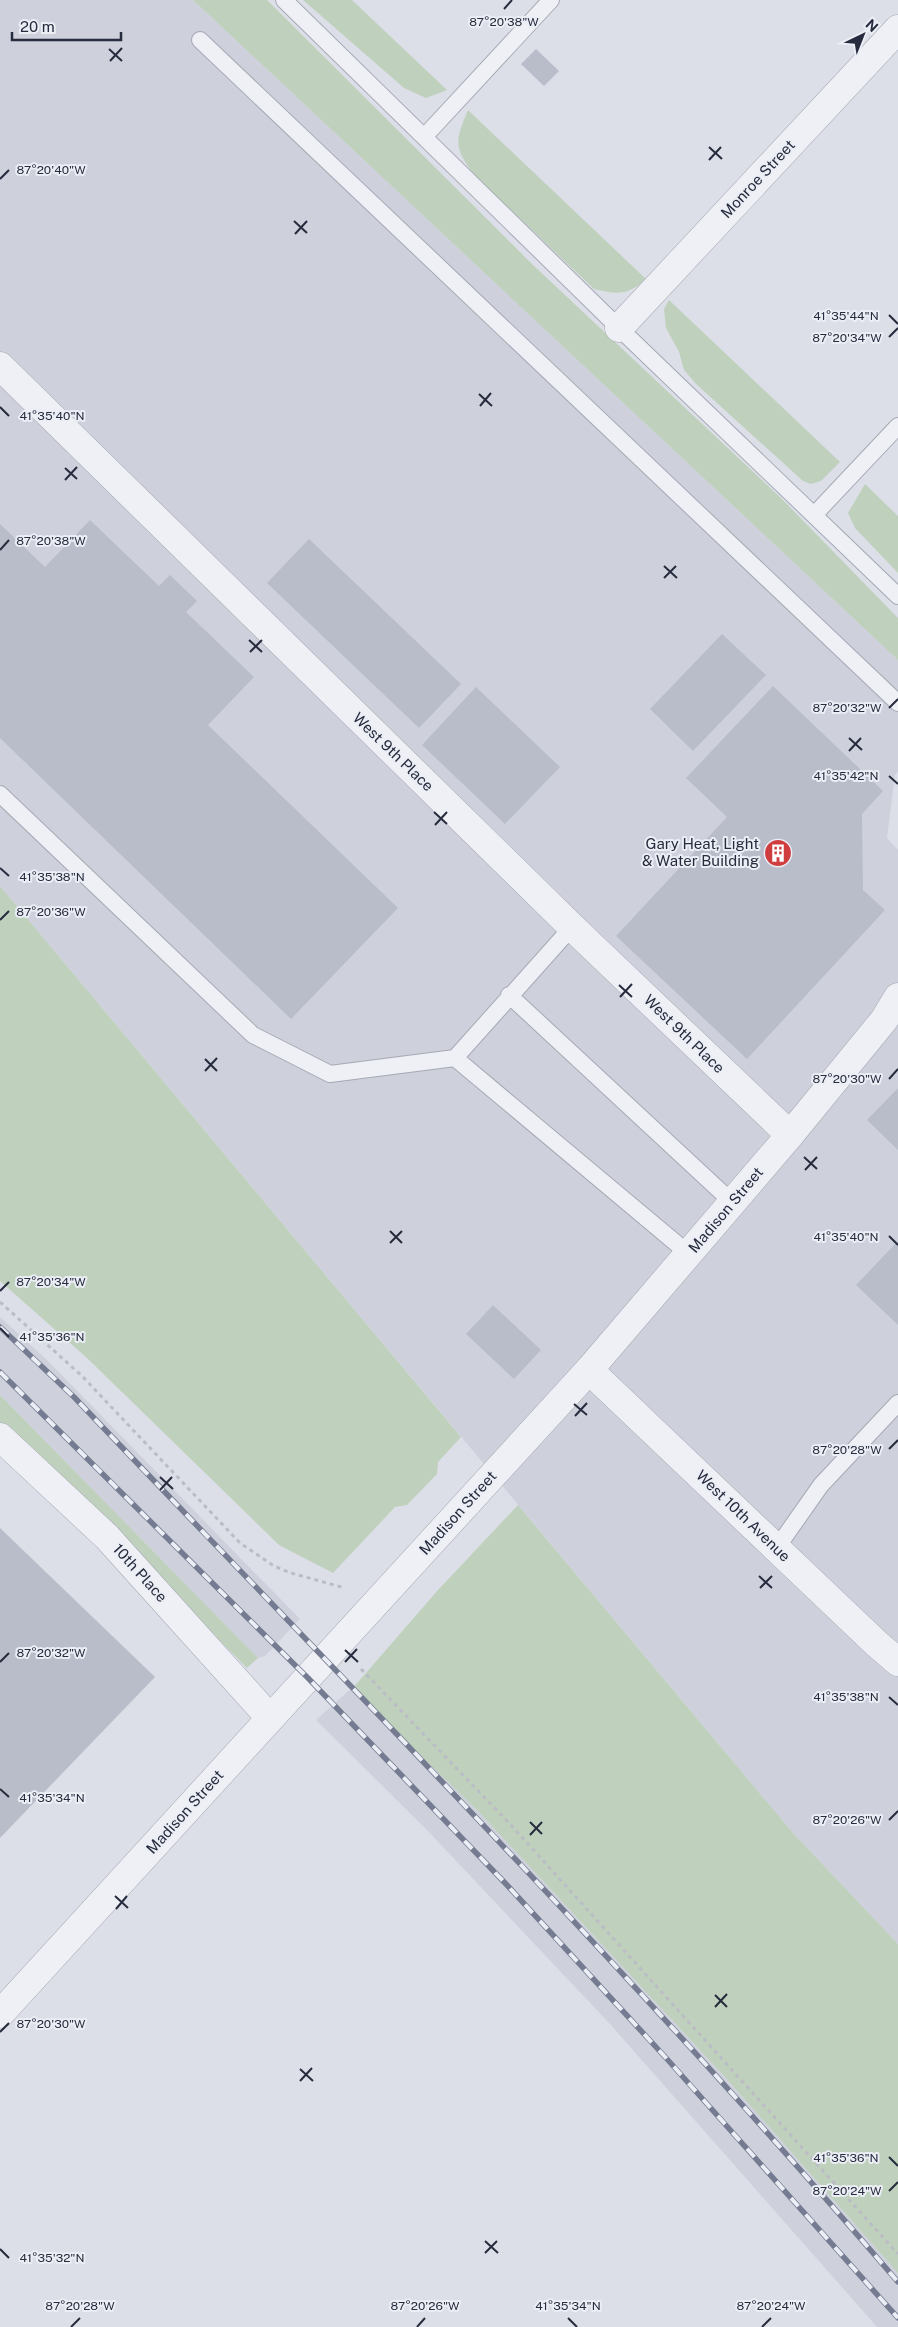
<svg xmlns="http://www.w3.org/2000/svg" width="898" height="2327" viewBox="0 0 898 2327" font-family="'Public Sans',sans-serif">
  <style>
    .built { fill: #ced1dc }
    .green { fill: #bfd1bd }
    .building { fill: #b9bdca }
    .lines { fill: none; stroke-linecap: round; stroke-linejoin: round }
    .service-casing { stroke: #a5a9b4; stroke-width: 18 }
    .minor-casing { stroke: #a5a9b4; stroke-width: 29 }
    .tertiary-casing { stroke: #a5a9b4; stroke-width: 29 }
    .path { stroke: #bbbdc5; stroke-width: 3; stroke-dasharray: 4 4; stroke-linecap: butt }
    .service { stroke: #eff0f5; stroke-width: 16 }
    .minor { stroke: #eff0f5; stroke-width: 28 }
    .tertiary { stroke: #eff0f5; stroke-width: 28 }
    .rail-casing { stroke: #757c91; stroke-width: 5.5 }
    .rail { stroke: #ebeef5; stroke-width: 4; stroke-dasharray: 11; stroke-linecap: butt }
    .ticks { fill: none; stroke: #262b3d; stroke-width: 2 }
    .labels { text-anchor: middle; stroke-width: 4; stroke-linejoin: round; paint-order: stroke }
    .street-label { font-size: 15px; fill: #262b3d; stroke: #ebeef5 }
    .poi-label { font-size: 15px; fill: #262b3d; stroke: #ebeef5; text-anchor: end }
    .ticks-label { font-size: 12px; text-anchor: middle; fill: #262b3d; stroke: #ebeef5; stroke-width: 4; stroke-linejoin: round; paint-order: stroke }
  </style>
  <rect width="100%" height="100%" fill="#dcdfe7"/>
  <!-- built -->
  <path class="built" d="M0 0H193L898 660V771L895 775 887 838 898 850V1944L793 1833 0 886Z
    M0 1317 48 1361 300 1619 265 1656 258 1658 0 1395Z
    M356 1684 478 1811 724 2076 898 2273V2327H877L610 2024 426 1829 316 1720Z"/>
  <!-- green -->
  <path class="green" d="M193 0H267L533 265 782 499 898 618V660Z
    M303 0H352L447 90 426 98 404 88Z
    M468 110 647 280C625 295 620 295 594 289L476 177C454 148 454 143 468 110Z
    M669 300 840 462 821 481 811 484 803 481 696 384 684 370 679 352 666 328 664 309Z
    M865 484 898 516V573L855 528 848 513Z
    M0 886 461 1437 438 1462 437 1474 407 1505 395 1507 333 1573 279 1545 87 1358 0 1281Z
    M0 1395 258 1658 247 1668 113 1533 0 1423Z
    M518 1505 793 1833 898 1944V2273L724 2076 478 1811 352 1689 438 1590Z"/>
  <!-- building -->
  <path class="building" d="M536 49 559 71 544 86 521 64Z
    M90 520 159 586 170 575 197 601 186 612 254 677 208 725 398 908 291 1019 0 738V524L45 567Z
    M309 539 461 684 419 728 267 583Z
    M722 634 766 675 693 751 650 709Z
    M773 686 883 791 862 814 863 890 885 910 747 1059 616 936 727 817 686 778Z
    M476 687 560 767 505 824 422 745Z
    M898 1088V1150L867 1120Z
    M898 1241V1325L856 1285Z
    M493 1305 541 1350 514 1379 466 1334Z
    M0 1528 155 1677 0 1838Z"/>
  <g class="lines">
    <!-- service casing -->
    <g class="service-casing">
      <path id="service" d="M284 0 619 328 898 596
        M200 40 898 703
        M424 137 551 0
        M815 514 898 426
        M0 794 253 1035 330 1074 455 1058 572 927
        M509 995 732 1202
        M455 1058 689 1254
        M776 1549 821 1485 898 1403"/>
    </g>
    <!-- minor casing -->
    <g class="minor-casing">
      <path id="minor" d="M619 328 898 29
        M0 366 572 927 790 1135
        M589 1370 877 1644 898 1662
        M0 1437 107 1537 270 1718"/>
    </g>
    <!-- tertiary casing -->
    <g class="tertiary-casing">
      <path id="tertiary" d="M0 2014 589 1370 790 1135 884 1020 898 997"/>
    </g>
    <!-- path -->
    <path class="path" d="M0 1302 82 1376 240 1543 274 1566 291 1573 345 1588
      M361 1669 510 1824 898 2254"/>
    <!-- service -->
    <use href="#service" class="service"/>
    <!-- minor -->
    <use href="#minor" class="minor"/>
    <!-- tertiary -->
    <use href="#tertiary" class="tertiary"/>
    <!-- rail casing -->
    <g class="rail-casing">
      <path id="rail" d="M0 1327 74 1397C352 1689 636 1976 898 2282
        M0 1372 308 1678 506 1884 667 2059 898 2318"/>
    </g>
    <!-- rail -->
    <use href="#rail" class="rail"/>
  </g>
  <!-- ticks -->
  <path class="ticks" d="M504 9 512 0M109 49 122 61M110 61 122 48M709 147 722 159M709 160 721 147M0 179 9 170M294 221 307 233M295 234 307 221M889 315 898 324M889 337 898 328M479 394 492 406M480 406 491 393M0 407 9 416M65 468 77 479M65 480 77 467M0 550 9 540M664 566 677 578M664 578 676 566M249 640 262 652M250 652 262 640M889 708 898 699M849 738 862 750M849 751 861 738M889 776 898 784M434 812 447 824M435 825 447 812M0 868 9 876M0 920 9 911M619 985 632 997M620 997 632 984M205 1059 217 1071M205 1071 217 1058M889 1079 898 1069M804 1157 817 1169M805 1170 817 1157M390 1231 402 1243M889 1236 898 1245M390 1243 402 1231M0 1291 9 1282M0 1328 9 1337M574 1404 587 1415M575 1416 587 1403M889 1449 898 1440M160 1477 173 1489M160 1490 172 1477M759 1576 772 1588M760 1588 772 1576M345 1650 358 1662M0 1662 9 1653M345 1662 357 1649M889 1697 898 1705M0 1789 9 1797M889 1820 898 1811M530 1822 542 1834M530 1835 542 1822M115 1896 128 1908M116 1909 127 1896M715 1995 727 2007M715 2007 727 1994M0 2032 9 2023M300 2069 313 2081M300 2081 312 2068M889 2157 898 2166M889 2191 898 2182M485 2241 498 2253M0 2249 9 2258M485 2253 497 2241M568 2318 577 2327M71 2327 80 2318M417 2327 425 2318M762 2327 771 2318"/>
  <!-- icons -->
  <defs>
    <g id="building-disc" transform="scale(1.4375)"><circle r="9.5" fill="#d03d3e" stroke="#ebeef5"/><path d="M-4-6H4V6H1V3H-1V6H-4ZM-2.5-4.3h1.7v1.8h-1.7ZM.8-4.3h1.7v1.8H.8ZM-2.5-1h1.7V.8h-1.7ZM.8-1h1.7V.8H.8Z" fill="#fff"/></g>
  </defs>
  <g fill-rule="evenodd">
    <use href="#building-disc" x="778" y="853"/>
  </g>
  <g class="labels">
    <!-- street labels -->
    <g class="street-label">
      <text transform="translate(758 179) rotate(-47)" y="5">Monroe Street</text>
      <text transform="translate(393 752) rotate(44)" y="5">West 9th Place</text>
      <text transform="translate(684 1034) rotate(44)" y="5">West 9th Place</text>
      <text transform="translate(726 1210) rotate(-50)" y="5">Madison Street</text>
      <text transform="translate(458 1513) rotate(-48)" y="5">Madison Street</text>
      <text transform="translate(743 1516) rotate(44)" y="5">West 10th Avenue</text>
      <text transform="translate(140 1573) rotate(48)" y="5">10th Place</text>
      <text transform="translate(185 1812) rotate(-48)" y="5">Madison Street</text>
    </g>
    <!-- poi labels -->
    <g class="poi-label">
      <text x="759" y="849">Gary Heat, Light<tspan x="759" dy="17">&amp; Water Building</tspan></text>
    </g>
  </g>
  <g class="ticks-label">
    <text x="504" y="26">87°20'38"W</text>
    <text x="51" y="174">87°20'40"W</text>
    <text x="846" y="320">41°35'44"N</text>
    <text x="847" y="342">87°20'34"W</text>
    <text x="52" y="420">41°35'40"N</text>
    <text x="51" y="545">87°20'38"W</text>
    <text x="847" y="712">87°20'32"W</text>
    <text x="846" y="780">41°35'42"N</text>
    <text x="52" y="881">41°35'38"N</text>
    <text x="51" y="916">87°20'36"W</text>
    <text x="847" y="1083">87°20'30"W</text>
    <text x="846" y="1241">41°35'40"N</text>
    <text x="51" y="1286">87°20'34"W</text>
    <text x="52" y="1341">41°35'36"N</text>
    <text x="847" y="1454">87°20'28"W</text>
    <text x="51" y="1657">87°20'32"W</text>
    <text x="846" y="1701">41°35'38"N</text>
    <text x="52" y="1802">41°35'34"N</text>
    <text x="847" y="1824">87°20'26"W</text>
    <text x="51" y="2028">87°20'30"W</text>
    <text x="846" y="2162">41°35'36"N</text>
    <text x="847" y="2195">87°20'24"W</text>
    <text x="52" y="2262">41°35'32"N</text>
    <text x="80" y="2310">87°20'28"W</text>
    <text x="425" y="2310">87°20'26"W</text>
    <text x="771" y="2310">87°20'24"W</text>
    <text x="568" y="2310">41°35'34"N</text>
  </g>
  <!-- north arrow -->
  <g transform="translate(863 35) rotate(43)" stroke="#ebeef5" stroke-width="4" paint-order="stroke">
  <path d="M0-4L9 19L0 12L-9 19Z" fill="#262b3d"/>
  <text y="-8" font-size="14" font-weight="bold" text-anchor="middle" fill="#262b3d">N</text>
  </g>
  <!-- scale -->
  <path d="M12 32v8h109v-8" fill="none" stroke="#262b3d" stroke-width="2.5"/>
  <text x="20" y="32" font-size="15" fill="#262b3d" stroke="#ebeef5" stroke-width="4" paint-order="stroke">20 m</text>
</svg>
